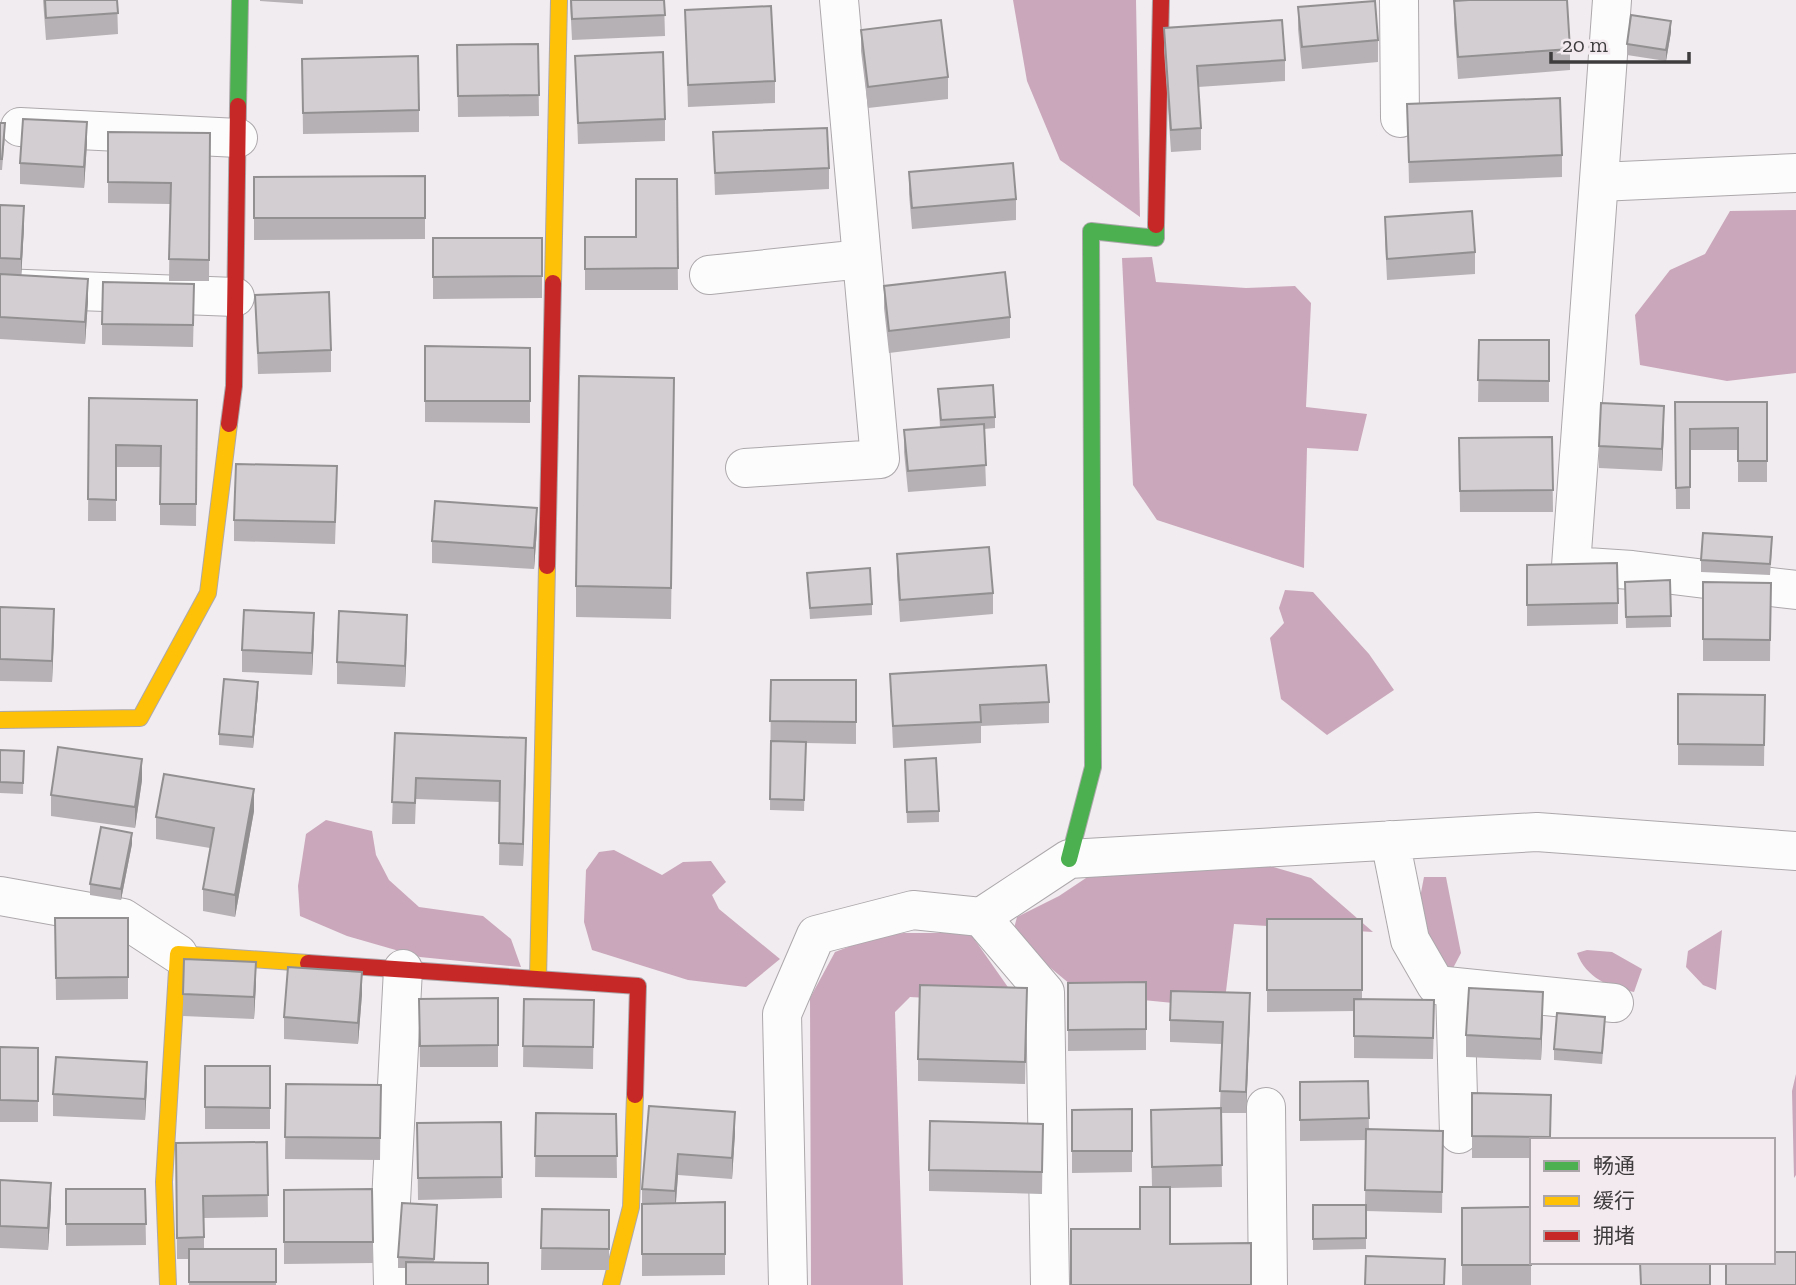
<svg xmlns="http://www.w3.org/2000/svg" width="1796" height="1285" viewBox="0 0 1796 1285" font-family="'Zilla Slab','Noto Sans SC',serif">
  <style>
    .water { fill: #caa7bb }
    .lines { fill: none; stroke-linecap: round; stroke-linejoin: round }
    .street-casing { stroke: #aca8ab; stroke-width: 40 }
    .fast-casing { stroke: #aca8ab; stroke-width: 18 }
    .slow-casing { stroke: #aca8ab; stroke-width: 18 }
    .jam-casing { stroke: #aca8ab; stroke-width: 18 }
    .street { stroke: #fdfcfd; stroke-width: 38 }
    .fast { stroke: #4caf50; stroke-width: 16 }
    .slow { stroke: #ffc107; stroke-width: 16 }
    .jam { stroke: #c62828; stroke-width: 16 }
    .wall { fill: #b5b1b4 }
    .shaded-wall { fill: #939092 }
    .building { fill: #d2ced1; stroke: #939092; stroke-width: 2 }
  </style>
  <rect width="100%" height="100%" fill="#f1ecef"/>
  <!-- water -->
  <path class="water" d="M1013 0H1136L1140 217 1060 160 1027 81Z
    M1796 210V373L1727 381 1640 365 1635 315 1670 270 1705 254 1730 211Z
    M1152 257 1156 282 1246 288 1295 286 1311 303 1306 407 1367 414 1358 451 1307 448 1304 568 1157 520 1133 485 1122 258Z
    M1285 590 1313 592 1369 654 1394 690 1327 735 1281 699 1270 638 1284 623 1279 608Z
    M326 820 372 831 376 855 389 880 419 907 483 916 511 939 521 967 420 957 347 936 300 916 298 886 306 834Z
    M614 850 662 875 683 862 711 861 726 882 712 895 719 909 780 959 746 987 688 980 592 950 584 922 586 870 599 852Z
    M1250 860 1311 878 1373 932 1234 924 1224 1008 1082 994 1012 936 1017 917 1059 896 1095 872Z
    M1424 877H1446L1461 953 1451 972 1438 969 1418 908Z
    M1722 930 1716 990 1703 985 1686 967 1688 951Z
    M904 933H970L1019 1003 910 997 895 1012 903 1285H811L810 998 835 952 877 936Z
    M1587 950 1612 952 1642 969 1634 992C1609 987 1586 978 1577 953Z
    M1796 1074V1175L1794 1178 1792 1091Z"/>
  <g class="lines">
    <!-- street casing -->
    <g class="street-casing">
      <path id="street" d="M1399 0 1400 118
        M1612 0 1571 566 1632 570 1796 590
        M20 127 238 138
        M1599 182 1796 173
        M709 275 862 259 839 0
        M0 288 235 297
        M745 468 880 459 862 259
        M1390 840 1410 940 1436 985 1614 1003
        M0 896 123 918 178 954
        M981 917 1069 859 1537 832 1796 851
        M1455 987 1459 1134
        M1266 1107 1268 1285
        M393 1285 391 1202 403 969
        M788 1285 782 1014 816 935 913 910 981 917 1045 992 1050 1285"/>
    </g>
    <!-- fast casing -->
    <g class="fast-casing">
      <path id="fast" d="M238 106 240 0
        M1069 859 1093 767 1091 231 1156 238V225"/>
    </g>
    <!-- slow casing -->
    <g class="slow-casing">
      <path id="slow" d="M553 283 559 0
        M0 720 140 718 208 593 229 424
        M538 979 547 566
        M168 1285 164 1182 178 954 308 963
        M611 1285 631 1207 635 1095"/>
    </g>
    <!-- jam casing -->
    <g class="jam-casing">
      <path id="jam" d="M1156 225 1161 0
        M229 424 234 386 238 106
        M547 566 553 283
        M308 963 638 986 635 1095"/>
    </g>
    <!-- street -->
    <use href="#street" class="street"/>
    <!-- fast -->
    <use href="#fast" class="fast"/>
    <!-- slow -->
    <use href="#slow" class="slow"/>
    <!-- jam -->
    <use href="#jam" class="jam"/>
  </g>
  <!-- wall -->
  <path class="wall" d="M43 0H117L118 34 46 40Z
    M260 0H303V4L260 1Z
    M570 0H664L665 36 572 40Z
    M1454 1 1570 49V70L1458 79 1454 23Z
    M1298 7 1378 40V62L1302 69 1298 29Z
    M685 10 775 81V103L688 107Z
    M1164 28 1285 60V81L1198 87 1201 128V150L1171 152 1164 50Z
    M861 30 948 77V99L868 108 861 51Z
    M1671 32 1666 61 1627 55V44Z
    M538 44 539 116 458 117 457 45Z
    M575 56 665 119V141L578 144Z
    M302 59 419 110V132L303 134Z
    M1407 104 1562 155V177L1409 183Z
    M0 123 5 135 2 170H0Z
    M108 132 210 133 209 281H169L170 204 108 203Z
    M713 132 829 168V189L715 195Z
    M87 143 84 188 20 184V163Z
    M909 172 1016 199V220L912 229 909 194Z
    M425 176V239L254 240V177Z
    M677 179 678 290H585V237H636Z
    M0 205 24 227 21 275 88 301 85 344 0 339Z
    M1385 217 1475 252V274L1387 280 1385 238Z
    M433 238H542V298L433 299Z
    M884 286 1010 317V338L889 353 884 308Z
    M255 295 331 350V372L258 374Z
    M194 305 193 347 102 345V324Z
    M1479 340H1549V402H1478Z
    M425 346 530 348V423L425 422Z
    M938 389 995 417V428L984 429 986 486 908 492 904 452V430L940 428Z
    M89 398 197 400 196 526 160 525V467H116V521H88Z
    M1675 402H1767V482H1738V450H1690V509H1676Z
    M674 409 671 619 576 617V586Z
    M1664 428 1662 471 1599 468V446Z
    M1552 437 1553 512H1460L1459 438Z
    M337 488 335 544 234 541V520Z
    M537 529 534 569 432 563V541Z
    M1772 548 1770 575 1701 572V560Z
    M897 554 993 593V614L900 622 897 576Z
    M1527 565 1618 603V624L1527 626Z
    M807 573 872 604V615L810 619Z
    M1670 580 1671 627 1626 628 1625 582Z
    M1703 582 1771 583 1770 661H1703Z
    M0 607 54 631 52 682 0 681Z
    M314 635 312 675 242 672V650Z
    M407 636 405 687 337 684V662Z
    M890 674 1049 702V723L981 726V743L893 748Z
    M771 680H856V744L806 743 804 811 770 810Z
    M258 693 253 748 219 745V734Z
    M1678 694 1765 695 1764 766 1678 765Z
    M395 733 526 759 523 866 499 865 500 802 416 799 415 824H392Z
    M0 750 24 751 23 794 0 793Z
    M905 760 939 811V822L907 823Z
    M142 780 135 828 51 816V795Z
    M254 811 235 917 203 911V889L210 848 156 839V817Z
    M132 844 121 900 90 895V884Z
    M55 918H128V999L56 1000Z
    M1267 919H1362V999L1434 1022 1433 1059 1354 1058V1011L1267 1012Z
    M184 959 256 983 254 1019 183 1016Z
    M1146 982V1050L1068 1051V983Z
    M1027 988 1025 1084 918 1081V1059Z
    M362 994 358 1044 284 1039V1017Z
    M498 998V1067H420L419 999Z
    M524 999 594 1000 593 1069 523 1067Z
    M1543 1013 1541 1060 1466 1057V1035Z
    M1250 1014 1246 1113H1221L1222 1187 1170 1188V1244L1251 1285 1140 1229 1152 1187 1151 1131 1220 1108 1222 1044 1170 1042V1020Z
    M1605 1028 1602 1064 1554 1060V1049Z
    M0 1047 38 1048V1122H0Z
    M205 1066H270V1129H205Z
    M1368 1081 1369 1129 1443 1131 1442 1213 1366 1211V1249L1313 1250V1205H1365L1366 1140 1300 1141V1082Z
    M147 1083 145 1120 53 1116V1094Z
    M286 1084 381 1085 380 1160 285 1159Z
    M1472 1093 1551 1095V1140H1532V1158H1472Z
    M649 1106 735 1133 732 1179 678 1175 676 1203 725 1202V1275L642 1276V1189Z
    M1132 1109V1172L1072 1173V1110Z
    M536 1113 616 1114 617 1178 535 1177Z
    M501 1122 502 1198 418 1200 417 1123Z
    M1043 1124 1042 1194 929 1191V1170Z
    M267 1142 268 1217 204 1218V1249H276V1285H189V1259H177L176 1143Z
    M0 1180 51 1204 48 1250 0 1248Z
    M66 1189H145L146 1245 66 1246Z
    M372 1189 373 1263 284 1264V1190Z
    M1531 1207V1285H1462V1208Z
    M542 1209 609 1210V1270H541Z
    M437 1216 434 1262 406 1268H398V1257Z"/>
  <!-- shaded-wall -->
  <path class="shaded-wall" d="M1671 21V32L1666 61V50Z
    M87 122V143L84 188V167Z
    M24 206V227L21 281V259Z
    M88 279V301L85 344V322Z
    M1664 406V428L1662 471V449Z
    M537 508V529L534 569V548Z
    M54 609V631L52 682V661Z
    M314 613V635L312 675V653Z
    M407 615V636L405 687V666Z
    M258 682V693L253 748V737Z
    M526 738V759L523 866V844Z
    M142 759V780L135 828V807Z
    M254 789V811L235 917V895Z
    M132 833V844L121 900V889Z
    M256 962V983L254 1019V997Z
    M362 972V994L358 1044V1023Z
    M1543 992V1013L1541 1060V1039Z
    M1250 993V1014L1246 1113V1092Z
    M147 1062V1083L145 1120V1099Z
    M735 1112V1133L732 1179V1158Z
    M678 1154V1175L675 1213V1191Z
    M51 1183V1204L48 1250V1228Z"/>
  <!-- building -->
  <path class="building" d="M45 0H117L118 13 46 18Z
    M571 0H664L665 15 572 19Z
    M1469 0H1567L1570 49 1458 57 1454 1Z
    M1375 1 1378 40 1302 47 1298 7Z
    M771 6 775 81 688 85 685 10Z
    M1631 15 1671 21 1666 50 1627 44Z
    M941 20 948 77 868 87 861 30Z
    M1282 20 1285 60 1197 66 1201 128 1171 130 1164 28Z
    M538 44 539 95 458 96 457 45Z
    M663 52 665 119 578 123 575 56Z
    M418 56 419 110 303 113 302 59Z
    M1560 98 1562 155 1409 162 1407 104Z
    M23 119 87 122 84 167 20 163Z
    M0 123H5L2 159H0Z
    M827 128 829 168 715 173 713 132Z
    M108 132 210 133 209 260 169 259 171 183 108 182Z
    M1013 163 1016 199 912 208 909 172Z
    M425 176V218H254V177Z
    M636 179H677L678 268 585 269V237H636Z
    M0 205 24 206 21 259 0 258Z
    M1472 211 1475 252 1387 259 1385 217Z
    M433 238H542V276L433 277Z
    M1005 272 1010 317 889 331 884 286Z
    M0 274 88 279 85 322 0 317Z
    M103 282 194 284 193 325 102 324Z
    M329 292 331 350 258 353 255 295Z
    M1479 340H1549V381L1478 380Z
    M425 346 530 348V401H425Z
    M579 376 674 378 671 588 576 586Z
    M993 385 995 417 941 420 938 389Z
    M89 398 197 400 196 504H160L161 446 116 445V500L88 499Z
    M1675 402H1767V461H1738V428L1690 429V487L1676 488Z
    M1601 403 1664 406 1662 449 1599 446Z
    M984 424 986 465 908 471 904 430Z
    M1552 437 1553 490 1460 491 1459 438Z
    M236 464 337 466 335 522 234 520Z
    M435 501 537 508 534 548 432 541Z
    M1703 533 1772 537 1770 564 1701 560Z
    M989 547 993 593 900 600 897 554Z
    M1617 563 1618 603 1527 605V565Z
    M870 568 872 604 810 608 807 573Z
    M1670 580 1671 616 1626 617 1625 582Z
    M1703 582 1771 583 1770 640 1703 639Z
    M0 607 54 609 52 661 0 659Z
    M244 610 314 613 312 653 242 650Z
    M339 611 407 615 405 666 337 662Z
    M1046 665 1049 702 980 705 981 722 893 726 890 674Z
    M224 679 258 682 253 737 219 734Z
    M771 680H856V722L770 721Z
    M1678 694 1765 695 1764 745 1678 744Z
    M395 733 526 738 523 844 499 843 500 781 416 778 415 803 392 802Z
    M771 741 806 742 804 800 770 799Z
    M58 747 142 759 135 807 51 795Z
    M0 750 24 751 23 783 0 782Z
    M936 758 939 811 907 812 905 760Z
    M164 774 254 789 235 895 203 889 214 828 156 817Z
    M101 827 132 833 121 889 90 884Z
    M55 918H128V977L56 978Z
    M1267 919H1362V990H1267Z
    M184 959 256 962 254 997 183 994Z
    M288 967 362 972 358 1023 284 1017Z
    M1146 982V1029L1068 1030V983Z
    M920 985 1027 988 1025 1062 918 1059Z
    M1469 988 1543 992 1541 1039 1466 1035Z
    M1171 991 1250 993 1246 1092 1220 1091 1223 1022 1170 1020Z
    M498 998V1045L420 1046 419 999Z
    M524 999 594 1000 593 1047 523 1046Z
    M1354 999 1434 1000 1433 1038 1354 1036Z
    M1557 1013 1605 1017 1602 1053 1554 1049Z
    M0 1047 38 1048V1101L0 1100Z
    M56 1057 147 1062 145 1099 53 1094Z
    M205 1066H270V1108L205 1107Z
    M1368 1081 1369 1118 1300 1120V1082Z
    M286 1084 381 1085 380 1138 285 1137Z
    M1472 1093 1551 1095 1550 1137 1472 1136Z
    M649 1106 735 1112 732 1158 678 1154 675 1191 642 1189Z
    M1221 1108 1222 1165 1152 1167 1151 1110Z
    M1132 1109V1151H1072V1110Z
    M536 1113 616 1114 617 1156H535Z
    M930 1121 1043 1124 1042 1172 929 1170Z
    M501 1122 502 1177 418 1178 417 1123Z
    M1366 1129 1443 1131 1442 1192 1365 1190Z
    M267 1142 268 1195 203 1196 204 1237 177 1238 176 1143Z
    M0 1180 51 1183 48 1228 0 1226Z
    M1140 1187H1170V1244L1251 1243V1285H1071V1229H1140Z
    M66 1189H145L146 1224H66Z
    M372 1189 373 1242H284V1190Z
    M725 1202V1254H642V1204Z
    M402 1203 437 1205 434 1259 398 1257Z
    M1313 1205H1366V1238L1313 1239Z
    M1531 1207V1265H1462V1208Z
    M542 1209 609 1210V1249L541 1248Z
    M189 1249H276V1282H189Z
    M1773 1252H1796V1285H1726V1262H1773Z
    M1366 1256 1445 1259 1444 1285H1365Z
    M406 1262 488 1263V1285H406Z
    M1640 1262H1710V1285H1641Z"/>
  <!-- legend -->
  <rect x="1530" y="1138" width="245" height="126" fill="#f3eaef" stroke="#aba4a8" stroke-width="2"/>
  <rect x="1544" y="1161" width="35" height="10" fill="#4caf50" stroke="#aba4a8" stroke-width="2"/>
  <text x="1593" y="1173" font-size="21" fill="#3f3c3e">畅通</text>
  <rect x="1544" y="1196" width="35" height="10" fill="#ffc107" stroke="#aba4a8" stroke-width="2"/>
  <text x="1593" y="1208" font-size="21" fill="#3f3c3e">缓行</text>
  <rect x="1544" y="1231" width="35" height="10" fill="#c62828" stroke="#aba4a8" stroke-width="2"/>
  <text x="1593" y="1243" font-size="21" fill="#3f3c3e">拥堵</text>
  <!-- scale -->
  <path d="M1551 52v10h138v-10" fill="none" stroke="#3f3c3e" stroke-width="3.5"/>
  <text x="1562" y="52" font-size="21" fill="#3f3c3e" stroke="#f3eaef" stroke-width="5" paint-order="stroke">20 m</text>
</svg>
